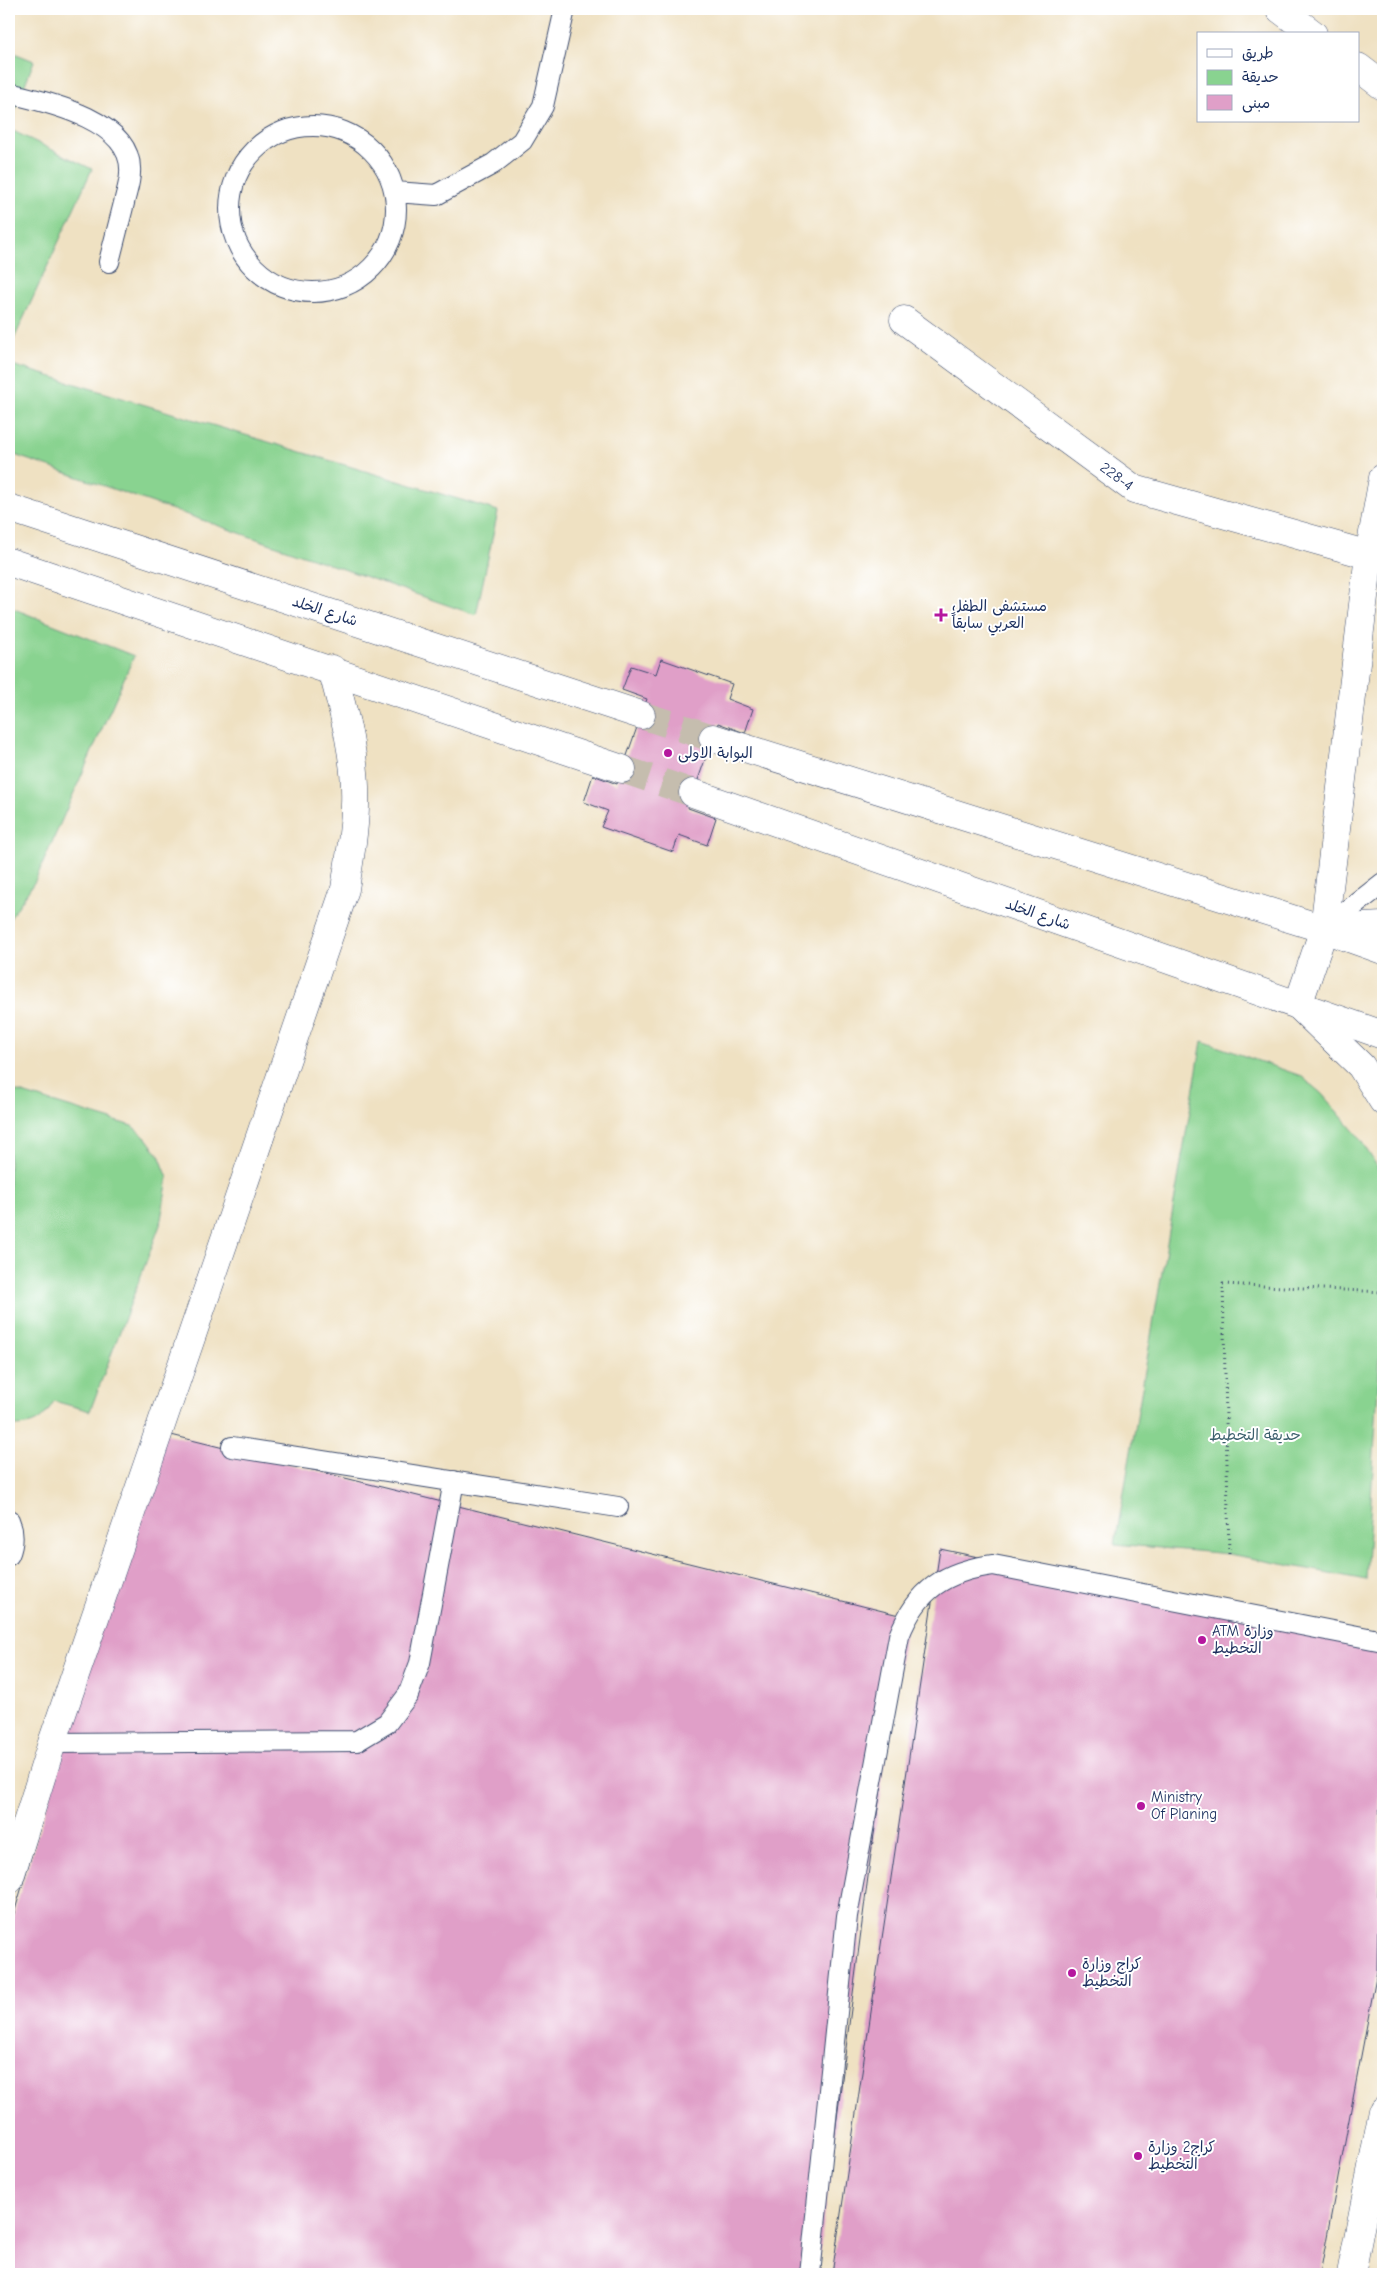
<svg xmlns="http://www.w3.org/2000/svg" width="1392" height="2283" viewBox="0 0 1392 2283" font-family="'Comic Neue','Playpen Sans Arabic',sans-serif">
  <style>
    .green { fill: #89d390; stroke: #528177 }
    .building { fill: #e09fc8 }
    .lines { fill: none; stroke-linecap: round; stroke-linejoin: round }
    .secondary-tunnel { stroke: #c5bdae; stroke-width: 28; stroke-dasharray: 28 14; stroke-linecap: butt }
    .service-casing { stroke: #3b4a6d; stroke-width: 22 }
    .minor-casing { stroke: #3b4a6d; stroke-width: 29 }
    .secondary-casing { stroke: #3b4a6d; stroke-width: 29 }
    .primary-casing { stroke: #3b4a6d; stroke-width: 29 }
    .path { stroke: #3b4a6d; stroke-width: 3; stroke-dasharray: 1 4; stroke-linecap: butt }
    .service { stroke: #fff; stroke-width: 20 }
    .minor { stroke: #fff; stroke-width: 28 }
    .secondary { stroke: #fff; stroke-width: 28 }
    .primary { stroke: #fff; stroke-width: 28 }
    .poi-dot { fill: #b5179e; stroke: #fff; stroke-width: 2 }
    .labels { text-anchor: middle; stroke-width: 4; stroke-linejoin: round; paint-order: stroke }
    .street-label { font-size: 15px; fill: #1b2f5e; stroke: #fff }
    .poi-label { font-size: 15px; fill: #1b2f5e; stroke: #fff; text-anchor: start }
    .park-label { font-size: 15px; fill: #3c606d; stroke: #fff }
  </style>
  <rect width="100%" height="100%" fill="#fff"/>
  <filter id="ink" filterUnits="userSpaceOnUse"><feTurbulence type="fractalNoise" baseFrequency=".02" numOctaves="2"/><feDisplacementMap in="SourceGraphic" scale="10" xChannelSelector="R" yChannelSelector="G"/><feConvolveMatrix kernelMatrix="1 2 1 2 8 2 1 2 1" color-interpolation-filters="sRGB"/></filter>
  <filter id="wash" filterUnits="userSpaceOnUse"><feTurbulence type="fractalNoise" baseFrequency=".0096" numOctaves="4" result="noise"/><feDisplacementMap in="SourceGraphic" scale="20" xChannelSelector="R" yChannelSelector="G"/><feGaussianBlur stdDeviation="1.12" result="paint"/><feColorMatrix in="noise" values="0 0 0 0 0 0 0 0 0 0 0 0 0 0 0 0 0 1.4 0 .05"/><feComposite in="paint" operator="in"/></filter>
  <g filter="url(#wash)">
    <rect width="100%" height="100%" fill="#efe1c2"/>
    <!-- green -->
    <path class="green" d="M9 51 34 61 9 126Z
      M9 129 92 169 9 350Z
      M9 364 498 511 476 615 9 453Z
      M9 607 134 656 35 881 9 920Z
      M1202 1041 1301 1076 1322 1094 1358 1136 1377 1166 1383 1184V1308L1366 1580 1229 1554 1115 1544Z
      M9 1089 132 1126 146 1138 159 1155 168 1178 160 1225 90 1411 54 1401C41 1423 34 1426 9 1426Z"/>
    <g id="blocks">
      <!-- building -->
      <path class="building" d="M661 659 732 684 727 699 753 709 745 733 718 723 688 808 716 818 707 845 679 835 673 852 601 827 608 811 584 802 593 775 617 784 647 699 622 690 631 666 656 674Z
        M159 1432 907 1617 870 1861 817 2274H9V1930Z
        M940 1549 1382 1641 1377 1971 1320 2274H832Z"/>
    </g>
  </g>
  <g filter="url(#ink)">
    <use href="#blocks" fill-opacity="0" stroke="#3b4a6d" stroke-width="1"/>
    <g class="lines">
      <!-- secondary-tunnel -->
      <path class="secondary-tunnel" d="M641 715 713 738
        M622 769 693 793"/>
      <!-- service casing -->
      <g class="service-casing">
        <path id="service" d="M9 93C48 102 134 121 130 173 130 183 126 193 124 203 119 223 114 242 109 262
          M230 209a83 83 0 1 1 166 0a83 83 0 1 1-166 0Z
          M395 192 436 195 493 164 522 141 543 106 565 9
          M1324 929 1383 883
          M232 1447 618 1507
          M9 1520C14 1532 14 1543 9 1555
          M52 1743 357 1741 387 1723 408 1695 420 1663 454 1481
          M810 2274 847 1916 899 1636C917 1590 945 1571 993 1565L1383 1641"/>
      </g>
      <!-- minor casing -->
      <g class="minor-casing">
        <g id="minor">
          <path d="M1280 9 1313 34"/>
          <path d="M1358 67 1383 86"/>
          <path id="s1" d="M904 320 1134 489 1369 555"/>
          <path d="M1298 1005 1324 929 1369 555 1383 478"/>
          <path d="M9 1880 52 1743 345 889C349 861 355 833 355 805 357 760 344 713 332 669"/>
        </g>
      </g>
      <!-- secondary casing -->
      <g class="secondary-casing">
        <path id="secondary" d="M9 508 641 715
          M9 562 622 769
          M713 738 1324 929 1383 950
          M693 793 1383 1035"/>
      </g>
      <!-- primary casing -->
      <g class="primary-casing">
        <path id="primary" d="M1324 929 1383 926
          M1298 1005 1361 1066 1383 1101
          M1351 2274 1383 2111"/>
      </g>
      <!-- path -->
      <path class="path" d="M1229 1554 1223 1284 1383 1292"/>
      <!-- service -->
      <use href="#service" class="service"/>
      <!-- minor -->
      <use href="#minor" class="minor"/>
      <!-- secondary -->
      <use href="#secondary" class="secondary"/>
      <!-- primary -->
      <use href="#primary" class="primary"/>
    </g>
  </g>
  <!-- markers -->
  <g class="poi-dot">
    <path d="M938.5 607.5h5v5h5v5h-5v5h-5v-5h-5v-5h5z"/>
    <circle cx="668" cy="753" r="5"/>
    <circle cx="1202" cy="1640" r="5"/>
    <circle cx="1141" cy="1806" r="5"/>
    <circle cx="1072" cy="1973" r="5"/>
    <circle cx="1138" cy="2156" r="5"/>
  </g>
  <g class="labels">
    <!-- street labels -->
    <g class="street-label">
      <text dy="5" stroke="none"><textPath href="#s1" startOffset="264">228-4</textPath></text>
      <text transform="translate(325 611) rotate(18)" y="5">شارع الخلد</text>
      <text transform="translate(1038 914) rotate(19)" y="5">شارع الخلد</text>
    </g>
    <!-- poi labels -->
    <g class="poi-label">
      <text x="952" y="611">مستشفى الطفل<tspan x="952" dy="17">العربي سابقاً</tspan></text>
      <text x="678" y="758">البوابة الاولى</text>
      <text x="1212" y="1636">ATM وزارة<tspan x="1212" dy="17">التخطيط</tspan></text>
      <text x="1151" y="1802">Ministry<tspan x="1151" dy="17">Of Planing</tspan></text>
      <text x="1082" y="1969">كراج وزارة<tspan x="1082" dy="17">التخطيط</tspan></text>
      <text x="1148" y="2152">كراج2 وزارة<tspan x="1148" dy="17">التخطيط</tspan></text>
    </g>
    <!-- park labels -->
    <g class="park-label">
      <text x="1255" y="1440">حديقة التخطيط</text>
    </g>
  </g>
  <!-- margin -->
  <rect width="1392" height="2283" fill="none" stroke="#fff" stroke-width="30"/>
  <!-- legend -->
  <rect x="1197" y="32" width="162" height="90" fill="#ffffff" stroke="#a4acbf"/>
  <rect x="1207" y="49" width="25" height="8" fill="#ffffff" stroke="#a4acbf"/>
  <text x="1242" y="58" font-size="15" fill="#1b2f5e">طريق</text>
  <rect x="1207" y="70" width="25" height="15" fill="#89d390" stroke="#a4acbf"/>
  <text x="1242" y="82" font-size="15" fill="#1b2f5e">حديقة</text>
  <rect x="1207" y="95" width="25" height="15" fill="#e09fc8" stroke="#a4acbf"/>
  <text x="1242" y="108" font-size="15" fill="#1b2f5e">مبنى</text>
</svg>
